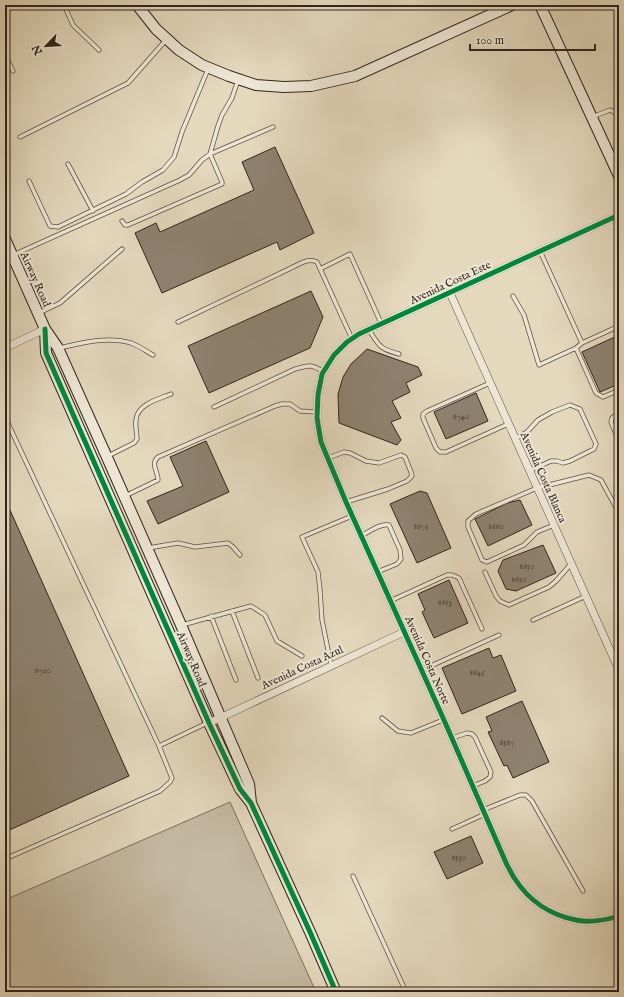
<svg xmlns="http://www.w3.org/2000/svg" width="624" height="997" viewBox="0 0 624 997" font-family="'IM FELL English',serif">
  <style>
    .green { fill: #c5b9a2; stroke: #7a6e60 }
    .building { fill: #8e8270; stroke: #30241d }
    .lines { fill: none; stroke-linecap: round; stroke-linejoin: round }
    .lane-casing { stroke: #5d5145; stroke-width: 5 }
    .street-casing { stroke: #5d5145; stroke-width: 8 }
    .secondary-casing { stroke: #30241d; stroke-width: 12 }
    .lane { stroke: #ede6d4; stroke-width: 3.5 }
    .street { stroke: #ede6d4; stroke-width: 7 }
    .secondary { stroke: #ede6d4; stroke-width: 10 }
    .cycleway-casing { stroke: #ede6d4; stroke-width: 8 }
    .cycleway { stroke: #00873e; stroke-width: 5 }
    .labels { text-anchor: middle; stroke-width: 4; stroke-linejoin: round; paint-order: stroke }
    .number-label { font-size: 9px; fill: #483c32 }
    .street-label { font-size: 11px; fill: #30241d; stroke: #ede6d4 }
  </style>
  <rect width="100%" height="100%" fill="#e4d8bd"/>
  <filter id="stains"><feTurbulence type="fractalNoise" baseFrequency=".005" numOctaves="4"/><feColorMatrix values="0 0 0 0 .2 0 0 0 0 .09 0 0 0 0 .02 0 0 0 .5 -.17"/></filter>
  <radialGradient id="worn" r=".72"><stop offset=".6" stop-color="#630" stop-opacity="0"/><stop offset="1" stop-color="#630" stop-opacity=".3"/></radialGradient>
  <!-- green -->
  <path class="green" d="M230 802 316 992H5V900Z"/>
  <!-- building -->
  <path class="building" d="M275 147 314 233 280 250 277 242 162 293 135 233 156 223 160 232 254 190 242 162Z
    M311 291 323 317 310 348 209 393 188 346Z
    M619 335V384L600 392 582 352Z
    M367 349 418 367 422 375 406 383 410 392 392 401 401 418 391 422 401 440 397 445 339 423 338 394 343 377 351 364Z
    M476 393 488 421 446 439 434 412Z
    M206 441 229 492 158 524 147 501 183 486 170 457Z
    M420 491 427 493 451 548 417 563 390 504Z
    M5 499 129 776 5 832Z
    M520 500 532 525 488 546 475 519 507 503Z
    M543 545 556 573 516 591 506 589 498 571 503 560Z
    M449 580 468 623 434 638 422 612 425 610 418 594Z
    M489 648 493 658 501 655 516 691 462 714 442 668Z
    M522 701 549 762 513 778 507 765 504 766 488 732 492 731 486 717Z
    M471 836 483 863 447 879 434 852Z"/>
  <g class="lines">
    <!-- lane casing -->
    <g class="lane-casing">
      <path id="lane" d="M64 5 73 25 99 50
        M5 55 13 71
        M592 117 610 110 616 113 619 119
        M20 137 128 83 166 40
        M68 164 93 211
        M29 181 50 226 58 227 126 194 142 182 163 170 174 157 182 132 208 69
        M122 221 125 225H128L222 184V182L210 154 218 126 222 115 232 98 238 80
        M540 251 582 343 619 326
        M13 255 180 180 189 175 202 160 210 154 273 127
        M320 269 350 254 381 323
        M513 296 524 315 539 365 576 348
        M39 313 60 303 122 249
        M178 322 289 269C298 265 308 257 317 262L352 339
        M369 330C380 347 380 349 399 354
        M582 343 576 348 596 393 603 397 619 390
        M59 348C82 343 107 336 131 343 139 346 146 351 153 355
        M490 383 427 411 423 414V418L436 448 440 452H446L508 424
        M214 407 295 369C309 365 311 364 324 372
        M619 412 612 418 611 422 619 441
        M5 417 159 746 207 723
        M515 439 527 432 538 420 552 412 570 405 580 409 596 444 594 449 570 461 563 463 557 461H551L529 471
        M108 456 134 443 137 439C137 433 135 426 136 420 137 404 159 399 171 394
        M328 458 344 452 350 453 366 461 379 463 401 455 405 457 411 472 412 476 407 481 388 489 346 502
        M125 496 158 480C158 471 150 464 158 457L275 406 282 404H290L300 411 317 412
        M554 525 537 532 524 545 487 562 482 560 468 527V521L476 514 537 488 589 475 601 480 619 513
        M361 536C369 532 380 523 389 525L400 550 401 559 397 564 377 572
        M148 548 178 543 195 547 228 543 233 547 240 555
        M485 572 496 596 500 601 509 605 549 587 556 581 571 564
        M390 601 447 575H452L459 578 482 629
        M232 611 258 678
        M211 616 236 680
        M533 620 586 596
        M182 625 251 606 265 615 277 641 302 656
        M331 665 322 620 320 590 318 572 302 537 352 516
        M422 670 499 635
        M382 718 398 731 411 733 443 720
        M452 738 467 733 472 734 475 737 491 772 490 777 485 781 473 786
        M483 810 520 795H526L532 801 583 891
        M452 829 485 814
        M5 859 160 791 170 782 172 778 159 746
        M353 876 406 992"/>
    </g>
    <!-- street casing -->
    <g class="street-casing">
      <path id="street" d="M619 215 359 334 347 342 334 355 322 374 318 395 317 418 321 442 346 502 444 720 507 865C510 870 512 875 515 879 529 901 551 915 576 920 588 923 607 920 619 916
        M450 293 619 670
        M5 348 45 329
        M209 723 404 632"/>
    </g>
    <!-- secondary casing -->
    <g class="secondary-casing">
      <path id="secondary" d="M137 5 156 29 179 50 202 65 229 76 256 85 284 87 311 86 355 76 512 5
        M540 5 619 176
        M5 239 45 329 58 348 110 464 181 625 249 784 251 803
        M45 329 46 353 209 723 240 789 251 803 310 932 336 992"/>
    </g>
    <!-- lane -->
    <use href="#lane" class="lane"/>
    <!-- street -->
    <use href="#street" class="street"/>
    <!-- secondary -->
    <use href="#secondary" class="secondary"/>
    <!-- cycleway casing -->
    <g class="cycleway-casing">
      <path id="cycleway" d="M619 215 359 334 347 342 334 355 322 374 318 395 317 418 321 442 346 502 444 720 507 865C510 870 512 875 515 879 529 901 551 915 576 920 588 923 607 920 619 916
        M45 329 46 353 209 723 240 789 251 803 310 932 336 992"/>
    </g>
    <!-- cycleway -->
    <use href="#cycleway" class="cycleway"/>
  </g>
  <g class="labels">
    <!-- number labels -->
    <g class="number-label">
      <text x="461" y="419">8740</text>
      <text x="421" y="529">8675</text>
      <text x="496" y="529">8660</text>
      <text x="527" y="569">8650</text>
      <text x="519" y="582">8650</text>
      <text x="445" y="605">8653</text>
      <text x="43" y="673">8720</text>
      <text x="477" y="675">8645</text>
      <text x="507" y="745">8587</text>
      <text x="459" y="860">8530</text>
    </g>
    <!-- street labels -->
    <g class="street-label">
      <text transform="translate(36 279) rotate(66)" y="4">Airway Road</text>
      <text transform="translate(450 282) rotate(-25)" y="4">Avenida Costa Este</text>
      <text transform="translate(544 477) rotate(66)" y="4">Avenida Costa Blanca</text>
      <text transform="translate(192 659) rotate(67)" y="4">Airway Road</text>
      <text transform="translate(428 660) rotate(66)" y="4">Avenida Costa Norte</text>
      <text transform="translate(302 667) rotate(-25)" y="4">Avenida Costa Azul</text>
    </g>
  </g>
  <!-- margin -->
  <rect width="624" height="997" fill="none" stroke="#e4d8bd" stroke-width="20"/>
  <rect x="6" y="6" width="612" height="985" fill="none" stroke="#30241d" stroke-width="2"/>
  <rect x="10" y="10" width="604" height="977" fill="none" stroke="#30241d"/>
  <!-- north arrow -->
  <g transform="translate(46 46) rotate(245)" stroke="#ede6d4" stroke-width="3" paint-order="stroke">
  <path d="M0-3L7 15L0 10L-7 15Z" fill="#30241d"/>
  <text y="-6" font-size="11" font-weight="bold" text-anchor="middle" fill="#30241d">N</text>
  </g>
  <!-- scale -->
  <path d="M470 44v6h125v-6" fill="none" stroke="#30241d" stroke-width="2"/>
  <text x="476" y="44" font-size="12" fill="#30241d" stroke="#ede6d4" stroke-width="3" paint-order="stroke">100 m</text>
  <rect width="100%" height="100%" filter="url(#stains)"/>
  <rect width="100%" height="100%" fill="url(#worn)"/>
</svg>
